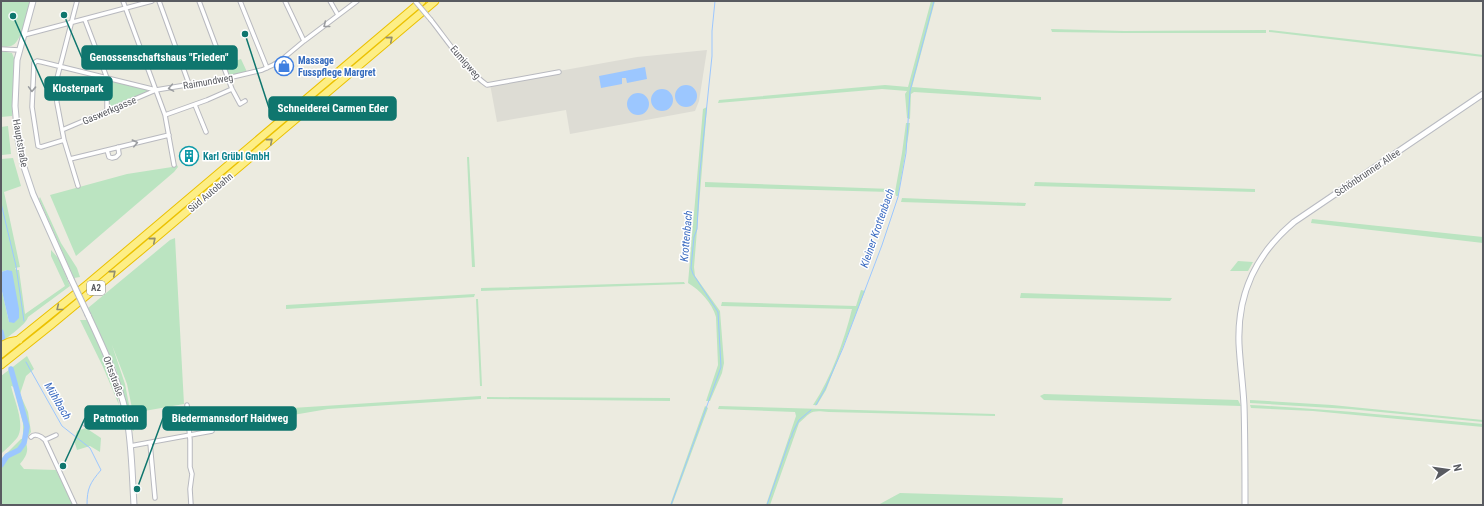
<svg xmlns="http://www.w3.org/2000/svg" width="1484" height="506" viewBox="0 0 1484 506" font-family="'Roboto Condensed',sans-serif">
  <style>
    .industrial { fill: #dddcd4 }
    .green { fill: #bbe4c1 }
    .water { fill: #9cc7ff }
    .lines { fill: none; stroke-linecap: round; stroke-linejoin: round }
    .stream { stroke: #9cc7ff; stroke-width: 1 }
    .river { stroke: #9cc7ff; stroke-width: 5.5 }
    .street-casing { stroke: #b8b9bf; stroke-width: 5.5 }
    .secondary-casing { stroke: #b9bbc2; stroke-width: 7 }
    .highway-casing { stroke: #ebc100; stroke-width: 9 }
    .street { stroke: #fff; stroke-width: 3.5 }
    .secondary { stroke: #fff; stroke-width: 5 }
    .highway { stroke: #fdee85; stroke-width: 7 }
    .street-bridge-casing { stroke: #b8b9bf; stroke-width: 5.5; stroke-linecap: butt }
    .secondary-bridge-casing { stroke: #b9bbc2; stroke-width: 7; stroke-linecap: butt }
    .street-bridge { stroke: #fff; stroke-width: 3.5 }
    .secondary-bridge { stroke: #fff; stroke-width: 5 }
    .oneway { stroke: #9b9da0 }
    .oneway2 { stroke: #928e6e }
    .labels { text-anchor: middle; stroke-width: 3; stroke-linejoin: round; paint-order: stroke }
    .shield { fill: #fff; stroke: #8b8c90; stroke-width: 1 }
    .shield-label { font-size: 9px; font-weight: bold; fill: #595b61 }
    .shop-label { font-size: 10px; font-weight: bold; fill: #366cbe; stroke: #fff; text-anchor: start }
    .street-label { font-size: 10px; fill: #595b61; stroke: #fff }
    .culture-label { font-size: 10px; font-weight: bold; fill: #0d838f; stroke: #fff; text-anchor: start }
    .water-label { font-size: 11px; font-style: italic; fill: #3f6ec2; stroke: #fff }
    .leader { fill: none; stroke: #0f766e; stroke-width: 1.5 }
    .callout-dot { fill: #0f766e; stroke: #fff; stroke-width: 1.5 }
    .callout { fill: #0f766e; stroke: #0f766e; stroke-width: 1.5 }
    .callout-label { font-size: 11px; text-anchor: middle; font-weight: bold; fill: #fff }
  </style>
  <rect width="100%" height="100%" fill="#ecebe0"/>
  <!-- industrial -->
  <path class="industrial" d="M707 50 699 101 695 111 570 134 566 110 497 122 490 84 551 75 559 73V71L637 57Z"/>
  <!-- green -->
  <path class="green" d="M1 1H30C27 11 23 39 13 45 10 47 5 47 1 46Z
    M931 1H935L912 87 1041 97V100L914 92 911 94 910 119 907 118 905 94 907 91 882 89 718 103 719 100 885 85 908 87Z
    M1051 29 1124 31 1266 30V33H1124L1052 32Z
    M1269 30 1453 51 1483 55V57L1269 32Z
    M1 51 12 53 14 58 12 116 1 117Z
    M241 59 247 72 231 76 229 75 225 64Z
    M111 79 147 89V92L110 108 108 107V80Z
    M707 107 694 267 695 276 720 311 724 363 722 373 710 401H706L718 365 716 317C712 303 700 290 688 283L703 109Z
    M906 123H910L909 132 898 196H896L895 192 902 153Z
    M8 126 11 154 2 155 1 127Z
    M467 157H469L475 267H472Z
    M13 158 21 186 4 192 20 267 15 268 16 270H19L25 314 65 286 51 256V250L59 259 70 286 28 317C25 326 8 336 1 343V287L9 322 7 270 1 272V188L14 184 2 188 1 159Z
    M177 165 178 167 174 172 76 256 50 195 127 174 172 167Z
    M705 182 891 189 890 192 705 187Z
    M1035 182 1255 189V192L1034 186Z
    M40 197 61 243 77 268 80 277 74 278 39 199Z
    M902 198 1026 203 1025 206 901 202Z
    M1312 219 1483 237V243L1311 223Z
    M175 238 184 404 133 413 127 384 112 345 125 384 134 431 132 430 127 406 116 369 88 308 170 240Z
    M1238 261 1253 262 1248 271H1230Z
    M684 282 685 284 481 291V288Z
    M861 290 865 291 826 390 817 405H813C831 378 844 341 852 309L721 306 722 302 856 306Z
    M1021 293 1172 298 1170 301 1020 298Z
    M475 294 474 297 286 309V305Z
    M476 299H478L482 386H480Z
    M80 320H87C100 347 115 375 119 405L103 367Z
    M27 356 34 369 26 376 20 394 28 412 31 432 28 436H23V423L14 387 11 386C14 400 26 425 17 438 12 444 6 449 1 454V376Z
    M1044 394 1238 400 1241 406 1044 400 1040 396Z
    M481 396V399L328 409 293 415 292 408Z
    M487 397 670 398V401L487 399Z
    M1250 400 1332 405 1483 420V422L1349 409 1250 403Z
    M1250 405C1328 409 1406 417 1483 424V427L1313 411 1251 408Z
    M705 406 708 408 672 505H670Z
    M719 406 995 414V416L829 412C811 410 812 411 799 423L770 505H766L796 416 795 412 718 409Z
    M86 428 101 438 100 452 90 446 77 450 74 440 77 431Z
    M27 438 26 443C29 451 26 457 20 464L24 469 56 470 74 505H1V459L21 439Z
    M900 493 1063 498 1062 505H878Z"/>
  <!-- water -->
  <path class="water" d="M645 67 647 79 627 83 626 78H622V84L601 88 599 76Z
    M675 96a11 11 0 1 1 22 0a11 11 0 1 1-22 0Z
    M651 100a11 11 0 1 1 22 0a11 11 0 1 1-22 0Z
    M627 104a11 11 0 1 1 22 0a11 11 0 1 1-22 0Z
    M7 270 12 271 19 309V318L14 323 9 322 1 287V272Z"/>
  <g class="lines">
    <!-- stream -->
    <path class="stream" d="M1 203 16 266 24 321
      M26 362 62 426 90 448 101 470C90 483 87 488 87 505
      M816 405 825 389 843 348 882 245 898 197 906 153 910 91 934 1
      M671 505 721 367 718 312 693 274 691 268 694 237 697 229 700 171 712 56V31L715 1
      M767 505 790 439 792 436V434L799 420 811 410"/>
    <!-- river -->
    <path class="river" d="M1 332 3 341
      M1 465 7 456 19 450 24 443 27 427 11 369"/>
    <!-- street casing -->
    <g class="street-casing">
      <path id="street" d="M77 1 55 86 57 103 64 140 78 186
        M123 1 165 115 174 165
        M159 1 189 84
        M199 1 232 89 240 104 245 101
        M240 1 267 68
        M285 1 304 41
        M330 1 338 15
        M85 20 107 78V111
        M431 20C446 39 468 72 487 85L559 72
        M24 35 152 1
        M1 49 19 50
        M195 105 206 132
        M165 115 207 100 232 89
        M62 130 156 90 228 78 262 70 273 65 280 61 304 41 357 1
        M64 140 41 147 38 146 32 107 34 63 37 61 42 62 156 90
        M107 150 109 157 112 158 116 157 119 154 118 147
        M70 159 169 135
        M187 405 190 440V467L192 474 190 489 191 505
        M85 424 122 414H126
        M31 437C35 433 41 436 45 440L75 505
        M45 440 56 435
        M150 443 155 498
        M130 446 212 431"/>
    </g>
    <!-- secondary casing -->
    <g class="secondary-casing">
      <path id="secondary" d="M33 1 17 60 15 106 18 139 23 164 33 194 71 279
        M88 315C103 347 118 379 126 413 132 443 132 475 134 505
        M1245 505C1245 472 1245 438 1244 405 1243 385 1240 364 1239 344 1237 293 1256 254 1294 222L1483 94"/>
    </g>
    <!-- highway casing -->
    <g class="highway-casing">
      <path id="highway" d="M1 346 9 342 19 340
        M1 354 89 283 422 1
        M1 365 51 325 140 251 435 1"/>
    </g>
    <!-- street -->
    <use href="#street" class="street"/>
    <!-- secondary -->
    <use href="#secondary" class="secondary"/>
    <!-- highway -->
    <use href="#highway" class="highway"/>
    <!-- street-bridge casing -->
    <g class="street-bridge-casing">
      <path id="street-bridge" d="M415 1 431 20"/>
    </g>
    <!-- secondary-bridge casing -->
    <g class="secondary-bridge-casing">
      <path id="secondary-bridge" d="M71 279 88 315"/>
    </g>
    <!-- street-bridge -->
    <use href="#street-bridge" class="street-bridge"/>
    <!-- secondary-bridge -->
    <use href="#secondary-bridge" class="secondary-bridge"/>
  </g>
  <!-- one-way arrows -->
  <defs><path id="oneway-chevron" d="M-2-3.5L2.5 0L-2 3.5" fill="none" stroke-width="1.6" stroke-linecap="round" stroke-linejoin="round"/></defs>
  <g class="oneway">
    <use href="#oneway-chevron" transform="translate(326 25) rotate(142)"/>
    <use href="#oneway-chevron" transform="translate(171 88) rotate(170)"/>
    <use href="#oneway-chevron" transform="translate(32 89) rotate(92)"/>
    <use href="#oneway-chevron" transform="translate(135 143) rotate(-13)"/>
  </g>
  <g class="oneway2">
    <use href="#oneway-chevron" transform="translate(390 39) rotate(-40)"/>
    <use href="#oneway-chevron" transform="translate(270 141) rotate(-40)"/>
    <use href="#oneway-chevron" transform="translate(153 240) rotate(-40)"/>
    <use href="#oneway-chevron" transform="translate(113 273) rotate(-40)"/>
    <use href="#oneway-chevron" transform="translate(59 308) rotate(141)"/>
  </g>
  <!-- icons -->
  <defs>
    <g id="shop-ring" transform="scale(1)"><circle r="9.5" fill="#fff" stroke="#3f7fe0" stroke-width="1.5"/><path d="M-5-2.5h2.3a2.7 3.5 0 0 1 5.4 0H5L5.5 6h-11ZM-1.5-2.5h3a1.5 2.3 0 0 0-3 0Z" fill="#3f7fe0"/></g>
    <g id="building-ring" transform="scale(1)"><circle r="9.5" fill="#fff" stroke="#0f9aa8" stroke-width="1.5"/><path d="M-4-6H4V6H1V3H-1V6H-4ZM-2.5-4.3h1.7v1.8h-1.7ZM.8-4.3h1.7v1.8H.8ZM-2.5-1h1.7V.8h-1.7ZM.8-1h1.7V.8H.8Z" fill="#0f9aa8"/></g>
  </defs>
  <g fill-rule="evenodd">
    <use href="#shop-ring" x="284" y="66"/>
    <use href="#building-ring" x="189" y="156"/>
  </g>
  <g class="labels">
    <!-- shield labels -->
    <rect class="shield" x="87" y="281" width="18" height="14" rx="3"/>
    <g class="shield-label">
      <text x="96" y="291">A2</text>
    </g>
    <!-- shop labels -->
    <g class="shop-label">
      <text x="298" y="64">Massage<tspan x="298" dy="12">Fusspflege Margret</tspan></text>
    </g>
    <!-- street labels -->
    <g class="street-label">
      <text transform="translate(466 62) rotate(49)" y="4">Eumigweg</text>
      <text transform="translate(208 81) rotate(-10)" y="4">Raimundweg</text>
      <text transform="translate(109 110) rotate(-23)" y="4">Gaswerkgasse</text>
      <text transform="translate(21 143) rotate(80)" y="4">Hauptstraße</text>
      <text transform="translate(1367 172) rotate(-34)" y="4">Schönbrunner Allee</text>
      <text transform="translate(210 192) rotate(-40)" y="4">Süd Autobahn</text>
      <text transform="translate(114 376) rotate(70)" y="4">Ortsstraße</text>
    </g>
    <!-- culture labels -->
    <g class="culture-label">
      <text x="203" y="160">Karl Grübl GmbH</text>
    </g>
    <!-- water labels -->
    <g class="water-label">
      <text transform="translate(877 228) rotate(-71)" y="4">Kleiner Krottenbach</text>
      <text transform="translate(686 236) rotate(-85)" y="4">Krottenbach</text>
      <text transform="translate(58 401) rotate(59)" y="4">Mühlbach</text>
    </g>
  </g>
  <!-- callouts -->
  <path class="leader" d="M64 15L82 58M13 16L45 88M245 34L269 108M63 466L85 418M137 489L163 418"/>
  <g class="callout-dot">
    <circle cx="64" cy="15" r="4"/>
    <circle cx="13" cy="16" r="4"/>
    <circle cx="245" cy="34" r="4"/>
    <circle cx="63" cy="466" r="4"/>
    <circle cx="137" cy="489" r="4"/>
  </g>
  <g class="callout">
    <rect x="82" y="46" width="155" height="23" rx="4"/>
    <rect x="45" y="77" width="67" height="23" rx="4"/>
    <rect x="269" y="97" width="127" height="23" rx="4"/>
    <rect x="85" y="406" width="61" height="23" rx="4"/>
    <rect x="163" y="407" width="133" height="23" rx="4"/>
  </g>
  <g class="callout-label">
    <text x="159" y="61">Genossenschaftshaus "Frieden"</text>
    <text x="78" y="92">Klosterpark</text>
    <text x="333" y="112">Schneiderei Carmen Eder</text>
    <text x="116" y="422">Patmotion</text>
    <text x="230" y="422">Biedermannsdorf Haidweg</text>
  </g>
  <!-- border -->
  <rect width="1484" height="506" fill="none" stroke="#595b61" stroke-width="4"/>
  <!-- north arrow -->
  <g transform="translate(1448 470) rotate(77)" stroke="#ffffff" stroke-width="3" paint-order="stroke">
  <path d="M0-3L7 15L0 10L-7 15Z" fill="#595b61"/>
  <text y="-6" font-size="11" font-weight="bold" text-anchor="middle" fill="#595b61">N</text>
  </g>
</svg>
